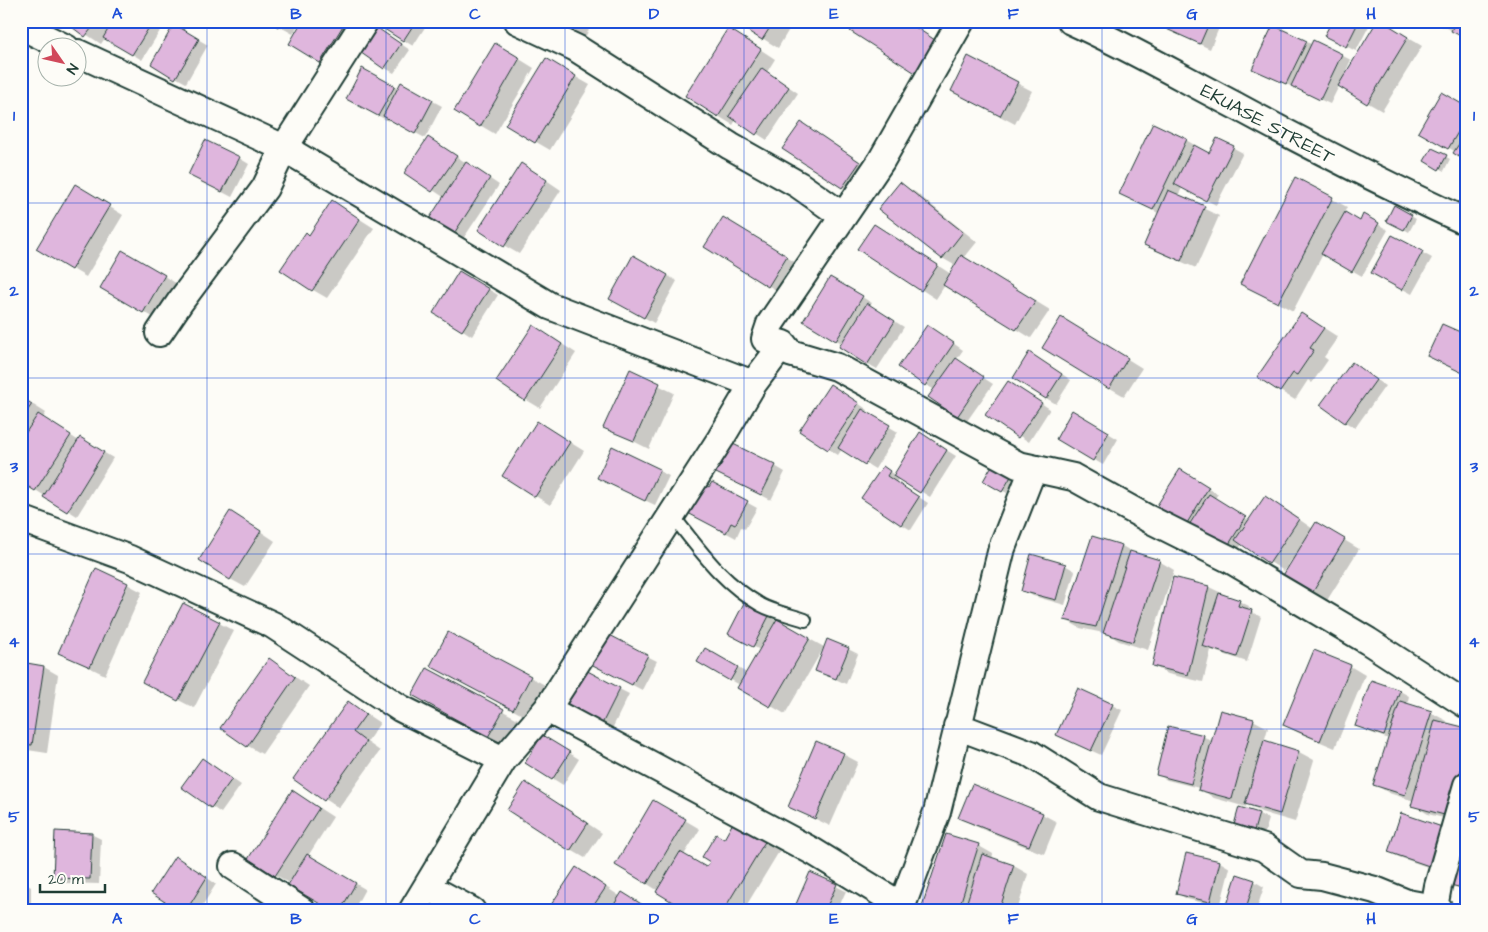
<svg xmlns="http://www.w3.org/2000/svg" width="1488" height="932" viewBox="0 0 1488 932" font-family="'Architects Daughter',sans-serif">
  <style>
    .shadow { fill: #0003 }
    .building { fill: #dfb6dd; stroke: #1f3d34 }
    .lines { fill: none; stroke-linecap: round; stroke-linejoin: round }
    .service-casing { stroke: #1f3d34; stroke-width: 16 }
    .minor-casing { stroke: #1f3d34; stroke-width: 30 }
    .service { stroke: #fdfcf7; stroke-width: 12 }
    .minor { stroke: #fdfcf7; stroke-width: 26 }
    .grid { fill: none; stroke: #1d4ed8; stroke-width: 1; stroke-opacity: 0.55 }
    .labels { text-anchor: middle; stroke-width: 4; stroke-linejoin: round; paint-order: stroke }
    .street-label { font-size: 19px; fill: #1f3d34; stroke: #fdfcf7 }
    .neatline { fill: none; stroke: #1d4ed8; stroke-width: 2 }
    .grid-label { font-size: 16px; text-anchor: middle; font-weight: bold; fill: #1d4ed8 }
  </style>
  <rect width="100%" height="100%" fill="#fdfcf7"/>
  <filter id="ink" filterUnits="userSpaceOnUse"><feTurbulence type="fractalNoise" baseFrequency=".02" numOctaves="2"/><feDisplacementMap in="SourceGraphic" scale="10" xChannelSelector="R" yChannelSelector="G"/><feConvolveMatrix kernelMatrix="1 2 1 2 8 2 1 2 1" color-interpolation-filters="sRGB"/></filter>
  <g filter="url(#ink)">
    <!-- shadow -->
    <path class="shadow" d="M66 21H155L163 26 142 60 105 38 101 44Z
      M270 21H300L293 34Z
      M304 21H365L336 70 290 43Z
      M382 21H429L413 46 403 40Z
      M536 21H593L582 44Z
      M735 21H794L778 48Z
      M843 21H855L851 26Z
      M1166 21H1222L1210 49 1163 27Z
      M1333 21H1361L1369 26 1356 51 1335 41Z
      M1380 21 1422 46 1382 111 1339 86 1330 104 1264 74 1306 42 1341 55 1351 60 1344 75 1346 76Z
      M1433 21H1467V38Z
      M175 26 208 45 186 83 152 64Z
      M383 32 410 50 394 73 385 68Z
      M743 38 775 59 767 72 798 93 767 140 736 120 733 125 718 116Z
      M495 44 534 68 495 134 456 111Z
      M546 60 590 85 550 150 507 125Z
      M363 70 398 89 401 84 442 106 425 138 389 119 388 121 357 104Z
      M1017 83 1032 91 1015 124 967 99Z
      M1467 108V161L1456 152 1420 131Z
      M816 132 874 171 857 196 784 149Z
      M1217 139 1243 153 1216 205 1182 188 1178 196 1219 216 1196 268 1161 253 1146 245 1160 214 1121 193 1186 140 1210 154Z
      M438 144 499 185 463 239 454 234 445 198 406 172Z
      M1432 149 1450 159 1444 171 1426 161Z
      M239 158 249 164 232 197 199 180Z
      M536 173 561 190 519 254 505 246Z
      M1295 179 1347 207 1344 213 1360 222 1364 216 1388 230 1362 276 1323 254 1293 311 1256 291Z
      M900 184 915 192 977 242 964 258 1050 310 1031 338 945 285 936 299 859 249 889 234 951 274 956 266 942 258Z
      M90 195 123 215 86 277 38 249Z
      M333 202 374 228 327 298 313 290 310 236Z
      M1395 207 1416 219 1409 232 1388 220Z
      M738 227 801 266 783 294 769 286Z
      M1393 237 1432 258 1412 294 1373 273Z
      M122 251 179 285 158 320 101 287Z
      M634 256 677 281 654 323 610 298Z
      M460 272 498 295 472 336 435 312Z
      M830 278 872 303 870 306 904 327 877 369 868 364 843 344 805 321Z
      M1302 314 1338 337 1324 357 1328 360 1312 383 1308 380 1295 400 1280 391Z
      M1076 327 1142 368 1124 396 1110 388Z
      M937 332 963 350 956 360 993 384 967 421 958 416 935 390 926 385Z
      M548 335 576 353 540 408 525 399Z
      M1467 336V375L1428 356Z
      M1039 359 1071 380 1056 404 1046 398Z
      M1352 363 1385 386 1355 428 1345 422Z
      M630 371 674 393 649 449 605 427Z
      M1018 388 1050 409 1029 442 987 415Z
      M840 391 868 410 866 413 898 432 875 469 842 449 838 455 801 431Z
      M21 397 46 413 43 418 79 441 81 439 113 458 77 516 21 481Z
      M1073 412 1118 439 1103 465 1057 438Z
      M552 431 584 451 550 505 503 476Z
      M930 440 956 456 930 497 899 478 896 482 928 503 911 530 901 524 883 468 895 475Z
      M613 448 669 476 655 505 608 483Z
      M994 464 1016 476 1007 493 985 481Z
      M775 466 785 472 771 500 725 477Z
      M1180 471 1218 494 1215 498 1250 521 1280 506 1313 529 1331 532 1359 549 1326 602 1312 594 1292 559 1284 571 1242 544 1236 553 1156 509Z
      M712 483 757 508 745 529 741 527 736 538 697 517Z
      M245 521 275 541 245 587 230 579Z
      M1122 546 1136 554 1159 561 1174 570 1148 650 1119 641 1108 634 1080 628 1066 620Z
      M1065 565 1075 571 1065 605 1033 596 1023 590Z
      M1174 579 1209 587 1249 606 1248 610 1261 617 1247 662 1211 650 1203 682 1168 674 1153 666Z
      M127 584 142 592 105 675 60 653Z
      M745 603 824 647 785 714 738 687 740 685 699 662 705 650 747 673 760 650 739 639Z
      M219 623 234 631 194 708 159 690Z
      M848 649 858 654 846 684 816 670Z
      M1314 652 1350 666 1365 675 1335 748 1299 733 1284 725Z
      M647 656 657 661 642 690 598 667Z
      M269 660 309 686 262 754 248 746Z
      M21 664 44 667 58 675 47 753 21 749Z
      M576 667 629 694 612 729 568 706Z
      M446 674 530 677 545 685 528 718Z
      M1371 681 1400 691 1409 696 1407 705 1432 713 1447 721 1446 724 1467 730V810L1463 823 1428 814 1413 805 1414 801 1389 793 1374 784 1389 739 1366 731 1356 725Z
      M348 702 380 723 367 742 380 751 339 808 294 779Z
      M428 703 503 711 518 719 504 745Z
      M1112 705 1122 710 1101 755 1068 740Z
      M1253 720 1268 728 1264 742 1299 752 1314 760 1295 822 1261 812 1247 804 1246 807 1214 798 1199 788 1167 780 1157 774 1203 736 1213 742Z
      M552 742 579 759 563 785 526 762Z
      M843 754 858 762 830 826 789 806Z
      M212 765 241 785 221 813 183 787Z
      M540 792 602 833 585 858 571 850Z
      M307 800 333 817 308 856 365 889 353 911H334L276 875Z
      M654 802 700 829 684 855 706 869 735 823 780 850 743 911H690L616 864Z
      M1240 808 1259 814 1269 819 1262 842 1243 837Z
      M1042 814 1057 822 1044 854 975 826 960 817Z
      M1402 815 1442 872 1399 857 1389 852Z
      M1467 828V893L1451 884Z
      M91 834 101 839 99 884 64 883 54 878Z
      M946 835 979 846 993 854 992 859 1014 866 1028 874 1017 911H933L924 906Z
      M1187 854 1220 862 1230 868 1220 907 1187 899 1177 893Z
      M185 863 216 884 199 911H181Z
      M811 874 846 891 837 911H795Z
      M591 877 621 897 650 911H548Z
      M21 881 31 887V911H21Z
      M1254 881 1264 887 1256 911H1226Z"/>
    <!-- building -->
    <path class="building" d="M64 21H97L85 37Z
      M113 21H153L132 55 103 38Z
      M268 21H281L278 27Z
      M302 21H346L320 63 289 44Z
      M381 21H416L403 41 378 25Z
      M534 21H575L567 37Z
      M732 21H774L762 40Z
      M856 21H906L938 42 917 74 850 31Z
      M1164 21H1210L1200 44 1162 27Z
      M1332 21H1359L1346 47 1324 36Z
      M1377 21H1382L1408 37 1367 104 1338 86Z
      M1433 21H1445L1443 26Z
      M1456 21H1467V39L1451 31Z
      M174 24 199 39 175 79 151 64Z
      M373 25 401 44 384 69 357 50Z
      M1273 25 1307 41 1286 84 1252 69Z
      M728 28 761 49 718 117 685 96Z
      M1313 40 1342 54 1320 100 1291 86Z
      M495 43 520 58 480 127 454 111Z
      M968 56 1018 82 1000 116 951 91Z
      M546 58 576 76 535 143 505 125Z
      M362 68 395 86 378 116 346 99Z
      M762 68 789 87 756 135 729 116Z
      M401 82 433 100 415 134 383 116Z
      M1441 92 1467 107V117L1448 149 1418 132Z
      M801 122 860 162 842 188 782 149Z
      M1153 123 1187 139 1153 210 1119 194Z
      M1467 132V162L1453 153Z
      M428 137 457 156 432 192 404 173Z
      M1217 138 1234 146 1206 201 1174 184 1194 145 1209 153Z
      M205 140 240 157 222 192 188 175Z
      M1432 148 1447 155 1439 170 1424 161Z
      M466 162 490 178 453 235 429 219Z
      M521 163 547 180 504 247 478 230Z
      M1295 177 1333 197 1278 303 1240 284Z
      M900 182 963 232 942 259 878 209Z
      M75 184 110 205 71 270 36 249Z
      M1168 190 1205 206 1181 261 1144 245Z
      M332 200 360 219 312 291 280 270 306 232 309 235Z
      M1394 205 1412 215 1404 230 1386 221Z
      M1345 212 1360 221 1363 214 1379 223 1352 272 1321 254Z
      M723 217 787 256 768 287 704 247Z
      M874 224 938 265 921 291 857 249Z
      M1392 235 1423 251 1402 290 1371 273Z
      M122 250 165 275 143 313 100 288Z
      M633 255 668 275 644 318 609 299Z
      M961 255 1036 301 1016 330 943 285Z
      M459 271 489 289 462 331 433 313Z
      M830 277 863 296 836 341 803 321Z
      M867 303 895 321 867 365 839 347Z
      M1301 313 1324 328 1310 348 1314 350 1297 375 1293 373 1280 392 1257 377Z
      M1061 317 1128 358 1109 389 1042 348Z
      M1442 324 1467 335V375L1427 356Z
      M533 325 562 344 525 401 496 381Z
      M927 325 954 343 925 386 898 367Z
      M1029 352 1062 374 1046 399 1013 378Z
      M956 358 984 377 957 417 928 397Z
      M1352 362 1376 380 1345 423 1320 405Z
      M630 369 660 383 634 441 603 428Z
      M1008 381 1042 403 1018 438 985 415Z
      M830 384 859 403 828 450 799 431Z
      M21 397 32 404 21 420Z
      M862 409 890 425 865 465 838 448Z
      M1072 410 1109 432 1093 461 1056 439Z
      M38 414 71 435 35 491 21 482V440Z
      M537 421 570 442 535 497 502 476Z
      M920 432 947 450 920 493 893 476Z
      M80 437 104 452 67 512 43 497Z
      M729 442 776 465 761 495 714 472Z
      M612 446 660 469 645 501 597 478Z
      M994 462 1013 473 1002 492 983 481Z
      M883 466 890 471 887 476 919 497 901 525 861 498Z
      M1180 469 1209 487 1184 528 1154 510Z
      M712 482 748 501 735 525 731 523 726 533 686 512 705 484 709 487Z
      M1209 494 1246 517 1226 549 1189 525Z
      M1265 496 1299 519 1269 564 1235 540Z
      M230 511 261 531 230 580 199 560Z
      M1316 522 1345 539 1311 595 1282 577Z
      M1092 536 1122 545 1096 627 1064 620Z
      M1130 551 1160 560 1133 642 1103 633Z
      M1031 554 1066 564 1056 600 1021 591Z
      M96 568 128 583 90 667 58 653Z
      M1173 577 1209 586 1188 675 1152 666Z
      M1219 593 1240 600 1238 606 1252 610 1237 657 1202 646Z
      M745 601 770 614 753 647 728 634Z
      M183 603 220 622 178 701 142 682Z
      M777 619 810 638 770 707 737 688Z
      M602 631 648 655 632 685 587 662Z
      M448 632 531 676 513 710 430 666Z
      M827 639 849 648 836 679 815 671Z
      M705 648 738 667 730 681 697 662Z
      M1314 650 1351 665 1320 741 1283 725Z
      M269 658 295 677 247 747 220 728Z
      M21 662 44 666 32 745 21 744Z
      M576 665 620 688 602 724 557 701Z
      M427 668 504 709 488 737 412 695Z
      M1371 680 1400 690 1384 736 1355 726Z
      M1078 688 1113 704 1091 751 1056 735Z
      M348 701 366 714 353 732 366 742 324 801 293 779Z
      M1400 701 1432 711 1405 795 1373 785Z
      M1220 710 1254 719 1232 799 1198 790Z
      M1435 720 1467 728V749L1448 816 1411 806Z
      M1168 726 1204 735 1191 784 1156 775Z
      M542 735 570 752 552 780 525 763Z
      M1264 740 1299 751 1280 814 1245 804Z
      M816 741 844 753 815 819 788 807Z
      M202 758 232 779 211 808 181 787Z
      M525 782 588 823 570 851 507 810Z
      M972 784 1043 813 1029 846 958 818Z
      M292 790 319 808 275 876 248 859Z
      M653 800 686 819 647 884 615 865Z
      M1239 807 1259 813 1252 838 1232 832Z
      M1401 813 1445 828 1432 867 1388 852Z
      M734 821 766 840 723 911H687L656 892 680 852 706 867 710 862 702 857 716 834 724 839Z
      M1467 824V889L1450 885Z
      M55 831 92 833 90 879 53 878Z
      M946 834 979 844 958 911H937L922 906Z
      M1186 853 1220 861 1210 902 1176 894Z
      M307 854 356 883 340 911H332L288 885Z
      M982 854 1014 865 999 911H964Z
      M175 856 207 877 186 911H179L151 893Z
      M576 867 606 887 590 911H547Z
      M810 872 837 884 825 911H793Z
      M1237 874 1255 880 1245 911H1225Z
      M622 892 651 910V911H610Z
      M45 905 55 911H42Z"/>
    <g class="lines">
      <!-- service casing -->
      <g class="service-casing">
        <path id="service" d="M672 515C700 550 721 582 761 605 774 612 791 615 805 620"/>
      </g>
      <!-- minor casing -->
      <g class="minor-casing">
        <path id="minor" d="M518 21 576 48 730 146 799 185 843 216
          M961 21 881 161 770 324 765 339 783 344 790 353 837 367 1018 465 1073 477 1147 518 1231 560 1368 641 1467 705
          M1071 21C1129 47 1184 79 1240 108 1314 148 1390 187 1467 222
          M21 26 66 48
          M78 53 284 148 550 306 753 384
          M159 333 180 302 265 188 284 148 365 21
          M21 519 130 559 273 625 400 708 503 760
          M547 709 814 852 902 906
          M957 726 1031 754 1099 797 1264 848 1301 874 1322 876 1375 890 1407 903 1434 908
          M233 866 302 911
          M428 887 472 911
          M412 911 503 760 547 709 721 438 753 384 783 344
          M900 911 937 812 1002 548 1033 469
          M1440 911 1434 908 1438 886 1467 785"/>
      </g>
      <!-- service -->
      <use href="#service" class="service"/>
      <!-- minor -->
      <use href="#minor" class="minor"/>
    </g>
  </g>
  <!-- grid -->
  <path class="grid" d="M207 21V911M386 21V911M565 21V911M744 21V911M923 21V911M1102 21V911M1281 21V911M21 203H1467M21 378H1467M21 554H1467M21 729H1467"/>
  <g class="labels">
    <!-- street labels -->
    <g class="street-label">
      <text transform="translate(1268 123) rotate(28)" y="7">EKUASE STREET</text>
    </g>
  </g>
  <!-- margin -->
  <rect width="1488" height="932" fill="none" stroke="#fdfcf7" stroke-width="55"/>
  <!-- north arrow -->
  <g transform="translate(62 62) rotate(124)"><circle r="24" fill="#fdfcf7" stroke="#a4b0a9"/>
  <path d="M0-4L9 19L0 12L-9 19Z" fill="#d1495b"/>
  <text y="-8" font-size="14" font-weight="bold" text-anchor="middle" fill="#1f3d34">N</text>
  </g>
  <!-- scale -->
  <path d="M40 884v8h65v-8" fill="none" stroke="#1f3d34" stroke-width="2.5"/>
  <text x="48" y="884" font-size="15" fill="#1f3d34" stroke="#fdfcf7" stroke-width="4" paint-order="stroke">20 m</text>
  <rect x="28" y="28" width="1432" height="876" class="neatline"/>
  <g class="grid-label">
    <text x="117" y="19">A</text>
    <text x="296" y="19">B</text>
    <text x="475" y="19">C</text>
    <text x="654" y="19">D</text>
    <text x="834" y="19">E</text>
    <text x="1013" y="19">F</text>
    <text x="1192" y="19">G</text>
    <text x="1371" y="19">H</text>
    <text x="14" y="121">1</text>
    <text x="1474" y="121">1</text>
    <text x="14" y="296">2</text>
    <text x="1474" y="296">2</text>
    <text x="14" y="472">3</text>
    <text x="1474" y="472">3</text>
    <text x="14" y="647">4</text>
    <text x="1474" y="647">4</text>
    <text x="14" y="822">5</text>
    <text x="1474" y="822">5</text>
    <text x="117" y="924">A</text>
    <text x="296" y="924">B</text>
    <text x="475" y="924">C</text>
    <text x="654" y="924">D</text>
    <text x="834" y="924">E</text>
    <text x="1013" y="924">F</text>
    <text x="1192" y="924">G</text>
    <text x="1371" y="924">H</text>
  </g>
</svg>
